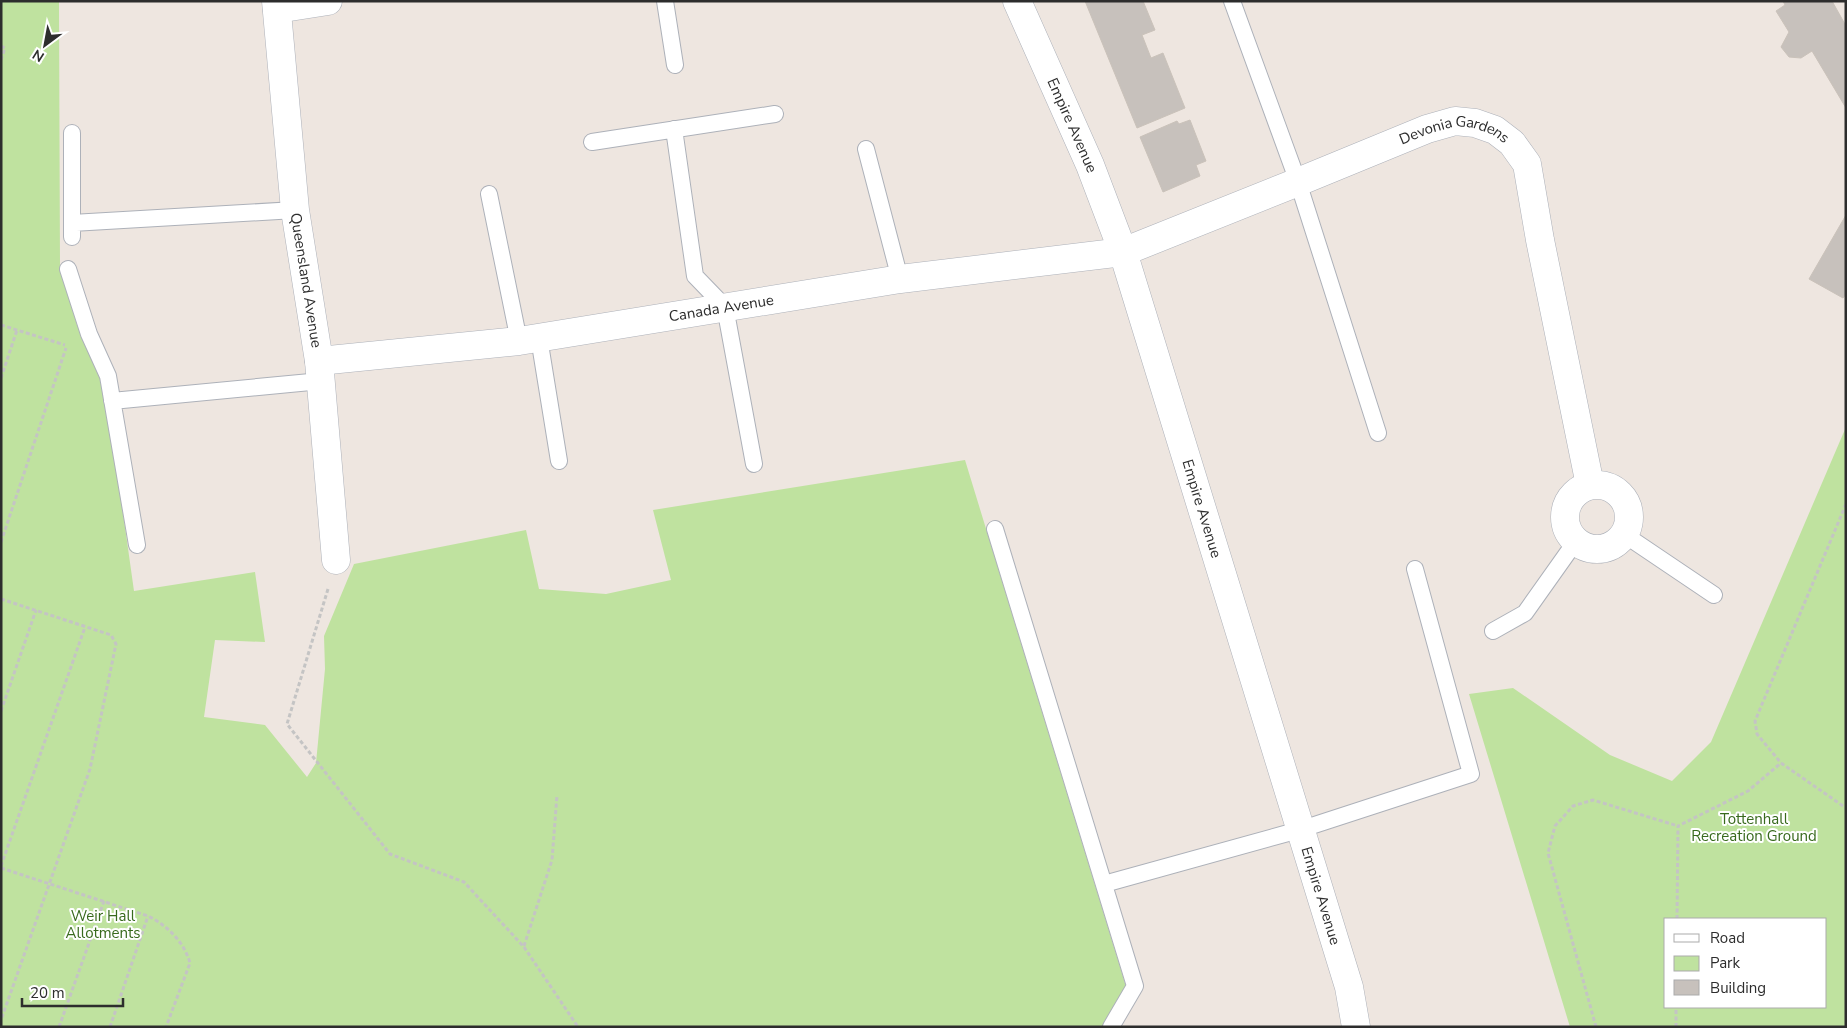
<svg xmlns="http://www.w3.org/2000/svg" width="1847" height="1028" viewBox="0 0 1847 1028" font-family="'Nunito Sans',sans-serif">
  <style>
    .green { fill: #bfe29f; fill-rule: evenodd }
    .building { fill: #c7c1bc; stroke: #cac2ba }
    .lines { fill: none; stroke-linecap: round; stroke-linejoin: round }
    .lane-casing { stroke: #adb1b9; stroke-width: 18 }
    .street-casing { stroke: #adb1b9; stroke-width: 29 }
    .path { stroke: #c4c4c4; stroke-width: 3; stroke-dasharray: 4 2.5; stroke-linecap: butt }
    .lane { stroke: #fff; stroke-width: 16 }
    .street { stroke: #fff; stroke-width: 28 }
    .labels { text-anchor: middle; stroke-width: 4; stroke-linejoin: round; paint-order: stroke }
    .street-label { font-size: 15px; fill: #2d2d2d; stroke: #fff }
    .park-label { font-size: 15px; fill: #386a1d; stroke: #fff }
  </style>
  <rect width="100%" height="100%" fill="#eee6e0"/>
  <!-- green -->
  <path class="green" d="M1 1H59L60 265 77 325 104 378 134 591 255 572 265 642 215 640 204 717 265 725 307 777 316 763 325 669 324 636 354 564 526 530 539 589 606 594 671 580 653 510 965 460 1128 993 1106 1027H1Z
    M1846 427V1027H1570L1469 694 1513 688 1610 755 1672 781 1711 742ZM1666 919H1826V1007H1666Z"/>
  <!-- building -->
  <path class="building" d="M1085 1H1143L1155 30 1142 35 1151 58 1163 53 1185 108 1137 128Z
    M1783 1H1832L1846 26V108L1812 51 1801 58 1789 57 1781 47 1789 32 1776 11 1785 5Z
    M1190 120 1206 161 1196 165 1200 176 1163 192 1140 137 1177 121 1179 124Z
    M1846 215V294L1843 298 1809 279Z"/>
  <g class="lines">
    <!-- lane casing -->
    <g class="lane-casing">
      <path id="lane" d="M665 1 675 65
        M1232 1 1298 182 1378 433
        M674 129 695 276 725 307 754 464
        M72 133V237
        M592 142 775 114
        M866 149 900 279
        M489 194 519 341
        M72 223 295 210
        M68 269 89 334 108 376 137 545
        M539 338 559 461
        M112 401 321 381
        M995 529 1135 986 1111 1027
        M1625 535 1714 595
        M1493 631 1525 613 1576 541
        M1104 884 1299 830 1471 774 1415 569"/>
    </g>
    <!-- street casing -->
    <g class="street-casing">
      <g id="street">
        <path id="s1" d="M276 1 295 210 319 361 336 560"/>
        <path id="s2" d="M1017 1 1090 165 1123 252 1349 987 1356 1027"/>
        <path d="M277 9 328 1"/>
        <path id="s3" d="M319 361 519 341 900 279 1123 252 1298 182 1427 129 1455 121 1475 123 1495 130 1512 143 1527 164 1540 240 1590 485"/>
        <circle cx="1597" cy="517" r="32"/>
      </g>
    </g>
    <!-- path -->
    <path class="path" d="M1 46 5 48 1 60
      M1 325 65 345
      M1 378 17 330
      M1846 504 1755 721 1757 734 1781 763 1846 808
      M1 542 66 348
      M328 589 287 724 390 854 464 882 524 947 578 1027
      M1 599 111 635 116 644 90 769 1 1020
      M1 711 36 610
      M1 866 85 627
      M1 868 148 916C168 926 184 942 190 963L166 1027
      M1677 919 1678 826 1748 791 1781 763
      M524 946 552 860 557 795
      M59 1027 104 901
      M110 1027 148 916
      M1596 1027 1548 853 1555 826 1573 806 1593 800 1678 826
      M1676 1027V1007"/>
    <!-- lane -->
    <use href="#lane" class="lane"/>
    <!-- street -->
    <use href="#street" class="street"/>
  </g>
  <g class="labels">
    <!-- street labels -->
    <g class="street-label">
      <text dy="5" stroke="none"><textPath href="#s2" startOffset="136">Empire Avenue</textPath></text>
      <text dy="5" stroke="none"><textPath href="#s3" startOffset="1168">Devonia Gardens</textPath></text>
      <text dy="5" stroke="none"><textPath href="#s1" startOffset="281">Queensland Avenue</textPath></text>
      <text dy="5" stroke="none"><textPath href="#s3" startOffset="406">Canada Avenue</textPath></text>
      <text dy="5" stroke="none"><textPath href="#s2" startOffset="541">Empire Avenue</textPath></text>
      <text dy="5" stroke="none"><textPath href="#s2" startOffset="946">Empire Avenue</textPath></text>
    </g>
    <!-- park labels -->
    <g class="park-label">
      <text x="1754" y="824">Tottenhall<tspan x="1754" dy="17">Recreation Ground</tspan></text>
      <text x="103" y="921">Weir Hall<tspan x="103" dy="17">Allotments</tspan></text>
    </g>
  </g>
  <!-- border -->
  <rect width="1847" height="1028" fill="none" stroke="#2d2d2d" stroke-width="5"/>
  <!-- legend -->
  <rect x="1664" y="918" width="162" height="90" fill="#ffffff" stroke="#ababab"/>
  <rect x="1674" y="934" width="25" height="8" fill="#ffffff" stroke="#ababab"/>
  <text x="1710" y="943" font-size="15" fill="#2d2d2d">Road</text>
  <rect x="1674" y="956" width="25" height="15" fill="#bfe29f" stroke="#ababab"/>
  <text x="1710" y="968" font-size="15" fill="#2d2d2d">Park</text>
  <rect x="1674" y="980" width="25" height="15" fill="#c7c1bc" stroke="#ababab"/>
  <text x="1710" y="993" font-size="15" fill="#2d2d2d">Building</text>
  <!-- north arrow -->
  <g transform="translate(45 45) rotate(212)" stroke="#ffffff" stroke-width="4" paint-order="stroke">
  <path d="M0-4L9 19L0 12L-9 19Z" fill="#2d2d2d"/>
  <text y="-8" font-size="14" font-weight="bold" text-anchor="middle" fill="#2d2d2d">N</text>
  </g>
  <!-- scale -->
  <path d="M22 998v8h101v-8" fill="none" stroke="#2d2d2d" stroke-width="2.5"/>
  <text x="30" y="998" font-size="15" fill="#2d2d2d" stroke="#ffffff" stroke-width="4" paint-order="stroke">20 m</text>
</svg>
